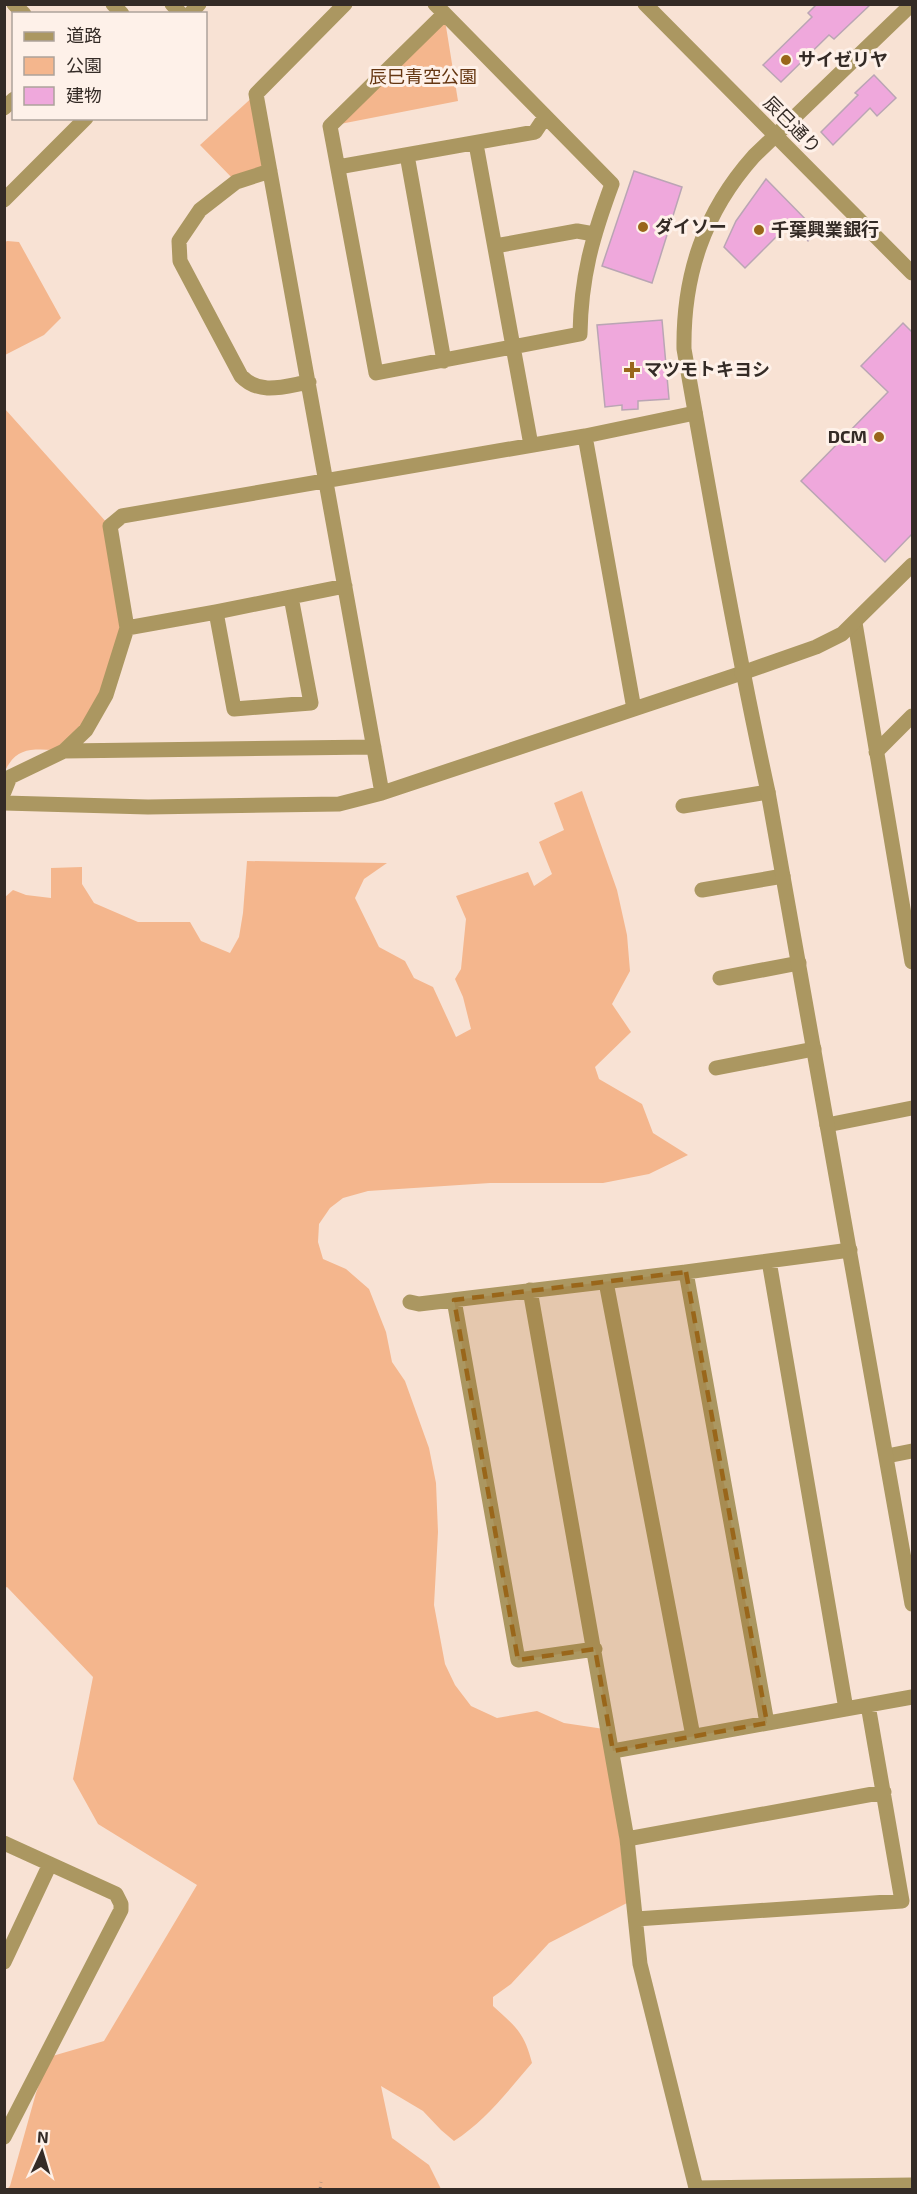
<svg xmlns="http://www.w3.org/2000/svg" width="917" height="2194" viewBox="0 0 917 2194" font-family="'Exo 2','Noto Sans JP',sans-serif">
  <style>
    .green { fill: #f4b68d }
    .building { fill: #efa8dc; stroke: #baa5b4; stroke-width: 1.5 }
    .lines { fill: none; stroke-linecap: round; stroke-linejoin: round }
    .path { stroke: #96867d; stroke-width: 3; stroke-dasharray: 3 4.5; stroke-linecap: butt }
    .minor { stroke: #ab9761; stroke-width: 15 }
    .tertiary { stroke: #ab9761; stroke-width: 15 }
    .marked { fill: #99661a; fill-opacity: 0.2; stroke: #99661a; stroke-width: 4.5; stroke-dasharray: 12 8; stroke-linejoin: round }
    .poi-dot { fill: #99661a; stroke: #fef1e9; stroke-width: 2 }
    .labels { text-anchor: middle; stroke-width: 6; stroke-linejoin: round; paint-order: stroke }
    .poi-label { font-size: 18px; font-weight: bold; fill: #342b26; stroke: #fef1e9; text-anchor: start }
    .park-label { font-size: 18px; fill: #653611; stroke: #fef1e9 }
    .street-label { font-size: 18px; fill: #342b26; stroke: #fef1e9 }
  </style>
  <rect width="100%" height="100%" fill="#f8e2d4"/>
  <!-- green -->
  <path class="green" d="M444 14 458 101 330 126Z
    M256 94 270 171 236 182 200 145Z
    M7 241 19 242 61 318 44 335 5 355 4 243Z
    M5 409 108 524 120 627 112 673 90 719 54 750C30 749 16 748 5 771Z
    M582 791 617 890 627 935 630 971 612 1004 631 1032 595 1067 599 1079 642 1104 653 1133 688 1155 649 1174 603 1183H490L368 1191 343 1198 330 1208 319 1224 318 1242 323 1259 346 1269 369 1289 386 1332 392 1362 405 1381 429 1448 436 1483 438 1532 434 1605 445 1664 455 1685 471 1706 497 1718 537 1711 564 1723 604 1729 620 1840 627 1903 549 1943 511 1984 493 1997V2006C516 2027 524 2032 532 2063 508 2091 485 2121 454 2141L441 2130 423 2111 381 2086 392 2138 429 2165 441 2189H7L10 2186 36 2093 49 2057 104 2041 197 1885 98 1824 73 1779 93 1677 7 1587 5 1588 4 898 13 890 26 895 51 898V868L82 867V884L94 903 138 922H190L201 941 230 953 239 937 243 913 247 861 387 863 364 879 355 898 379 947 405 961 414 978 433 987 456 1037 471 1029 463 997 455 979 461 969 466 919 456 896 528 872 534 886 552 874 539 842 564 830 554 803Z"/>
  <!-- building -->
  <path class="building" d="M817 4H871L834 39 829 35 781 82 763 65 812 17 808 13Z
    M874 75 896 98 877 116 870 108 833 145 821 132 858 95 855 93Z
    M634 171 682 187 652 283 602 266Z
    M766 179 817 231 808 241 790 223 745 268 724 247 736 221Z
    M662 320 669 399 638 401V409L622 410V405L605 407 597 325Z
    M903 323 912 332V534L885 562 801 481 888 392 861 366Z"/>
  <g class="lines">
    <!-- path -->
    <path class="path" d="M320 2190 321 2182"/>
    <!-- minor -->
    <path class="minor" d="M14 4 24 14
      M113 4 122 14
      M172 4 181 14
      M345 4 256 94 382 793
      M435 4 612 184C592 238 581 277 580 334L376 373 330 126 444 14
      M4 108 14 99
      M476 144 531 445
      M407 155 444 361
      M338 167 535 132 545 117
      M270 171 236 182 200 210 179 241 180 261 241 376C260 396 285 386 309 382
      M495 246 577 231 594 234
      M585 436 634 709
      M216 612 234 709 311 703 291 597
      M855 623 912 962
      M127 628 216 612 345 586
      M64 751 374 747
      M876 752 912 716
      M4 792 10 777 64 751 86 730 106 695 127 628 110 526 122 516 585 436 695 413
      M4 803 148 807 339 804 382 793 742 673
      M683 806 768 792
      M702 890 783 876
      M720 978 799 963
      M716 1068 814 1049
      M827 1125 912 1108
      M769 1261 846 1709
      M686 1272 767 1723
      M606 1282 693 1736
      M530 1290 627 1839 640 1964 696 2188 912 2185
      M454 1300 518 1660 595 1649
      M410 1302 419 1304 686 1272 850 1250
      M887 1456 912 1451
      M613 1751 912 1697
      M627 1839 884 1792
      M4 1843 116 1894 121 1904V1910L4 2137
      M636 1919 902 1901 868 1705
      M4 1962 50 1864"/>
    <!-- tertiary -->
    <path class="tertiary" d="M645 4 912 273
      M912 4 754 156C704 212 683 275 684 349 710 497 736 645 768 792L912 1604
      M190 14 199 4
      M4 200 86 118
      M742 673 816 647 842 634 912 565"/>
  </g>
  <!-- marked area -->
  <path class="marked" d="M686 1272 767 1723 613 1751 595 1649 518 1660 454 1300Z"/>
  <!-- markers -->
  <g class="poi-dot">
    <circle cx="786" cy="60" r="6"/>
    <circle cx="643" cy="227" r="6"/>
    <circle cx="759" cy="230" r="6"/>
    <path d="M629 361h6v6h6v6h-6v6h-6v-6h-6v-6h6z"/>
    <circle cx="879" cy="437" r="6"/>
  </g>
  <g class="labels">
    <!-- poi labels -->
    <g class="poi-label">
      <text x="798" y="66">サイゼリヤ</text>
      <text x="655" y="233">ダイソー</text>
      <text x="771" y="236">千葉興業銀行</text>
      <text x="644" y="376">マツモトキヨシ</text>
      <text x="867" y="443" text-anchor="end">DCM</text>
    </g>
    <!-- park labels -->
    <g class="park-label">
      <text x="423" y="83">辰巳青空公園</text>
    </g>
    <!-- street labels -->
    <g class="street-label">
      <text transform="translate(792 125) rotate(45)" y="6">辰巳通り</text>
    </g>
  </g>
  <!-- border -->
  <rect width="917" height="2194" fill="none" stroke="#342b26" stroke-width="12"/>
  <!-- legend -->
  <rect x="12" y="12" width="195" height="108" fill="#fef1e9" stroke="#ada29b" stroke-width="1.5"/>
  <rect x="24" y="32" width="30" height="9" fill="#ab9761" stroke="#ada29b" stroke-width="1.5"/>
  <text x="66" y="42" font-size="18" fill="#342b26">道路</text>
  <rect x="24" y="57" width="30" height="18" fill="#f4b68d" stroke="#ada29b" stroke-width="1.5"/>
  <text x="66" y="72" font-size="18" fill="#342b26">公園</text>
  <rect x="24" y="87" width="30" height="18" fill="#efa8dc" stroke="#ada29b" stroke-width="1.5"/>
  <text x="66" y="102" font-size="18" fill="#342b26">建物</text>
  <!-- north arrow -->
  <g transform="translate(42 2152) rotate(4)" stroke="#fef1e9" stroke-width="4.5" paint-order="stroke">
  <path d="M0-4.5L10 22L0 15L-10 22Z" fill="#342b26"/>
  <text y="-9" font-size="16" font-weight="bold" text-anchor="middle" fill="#342b26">N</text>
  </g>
</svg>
